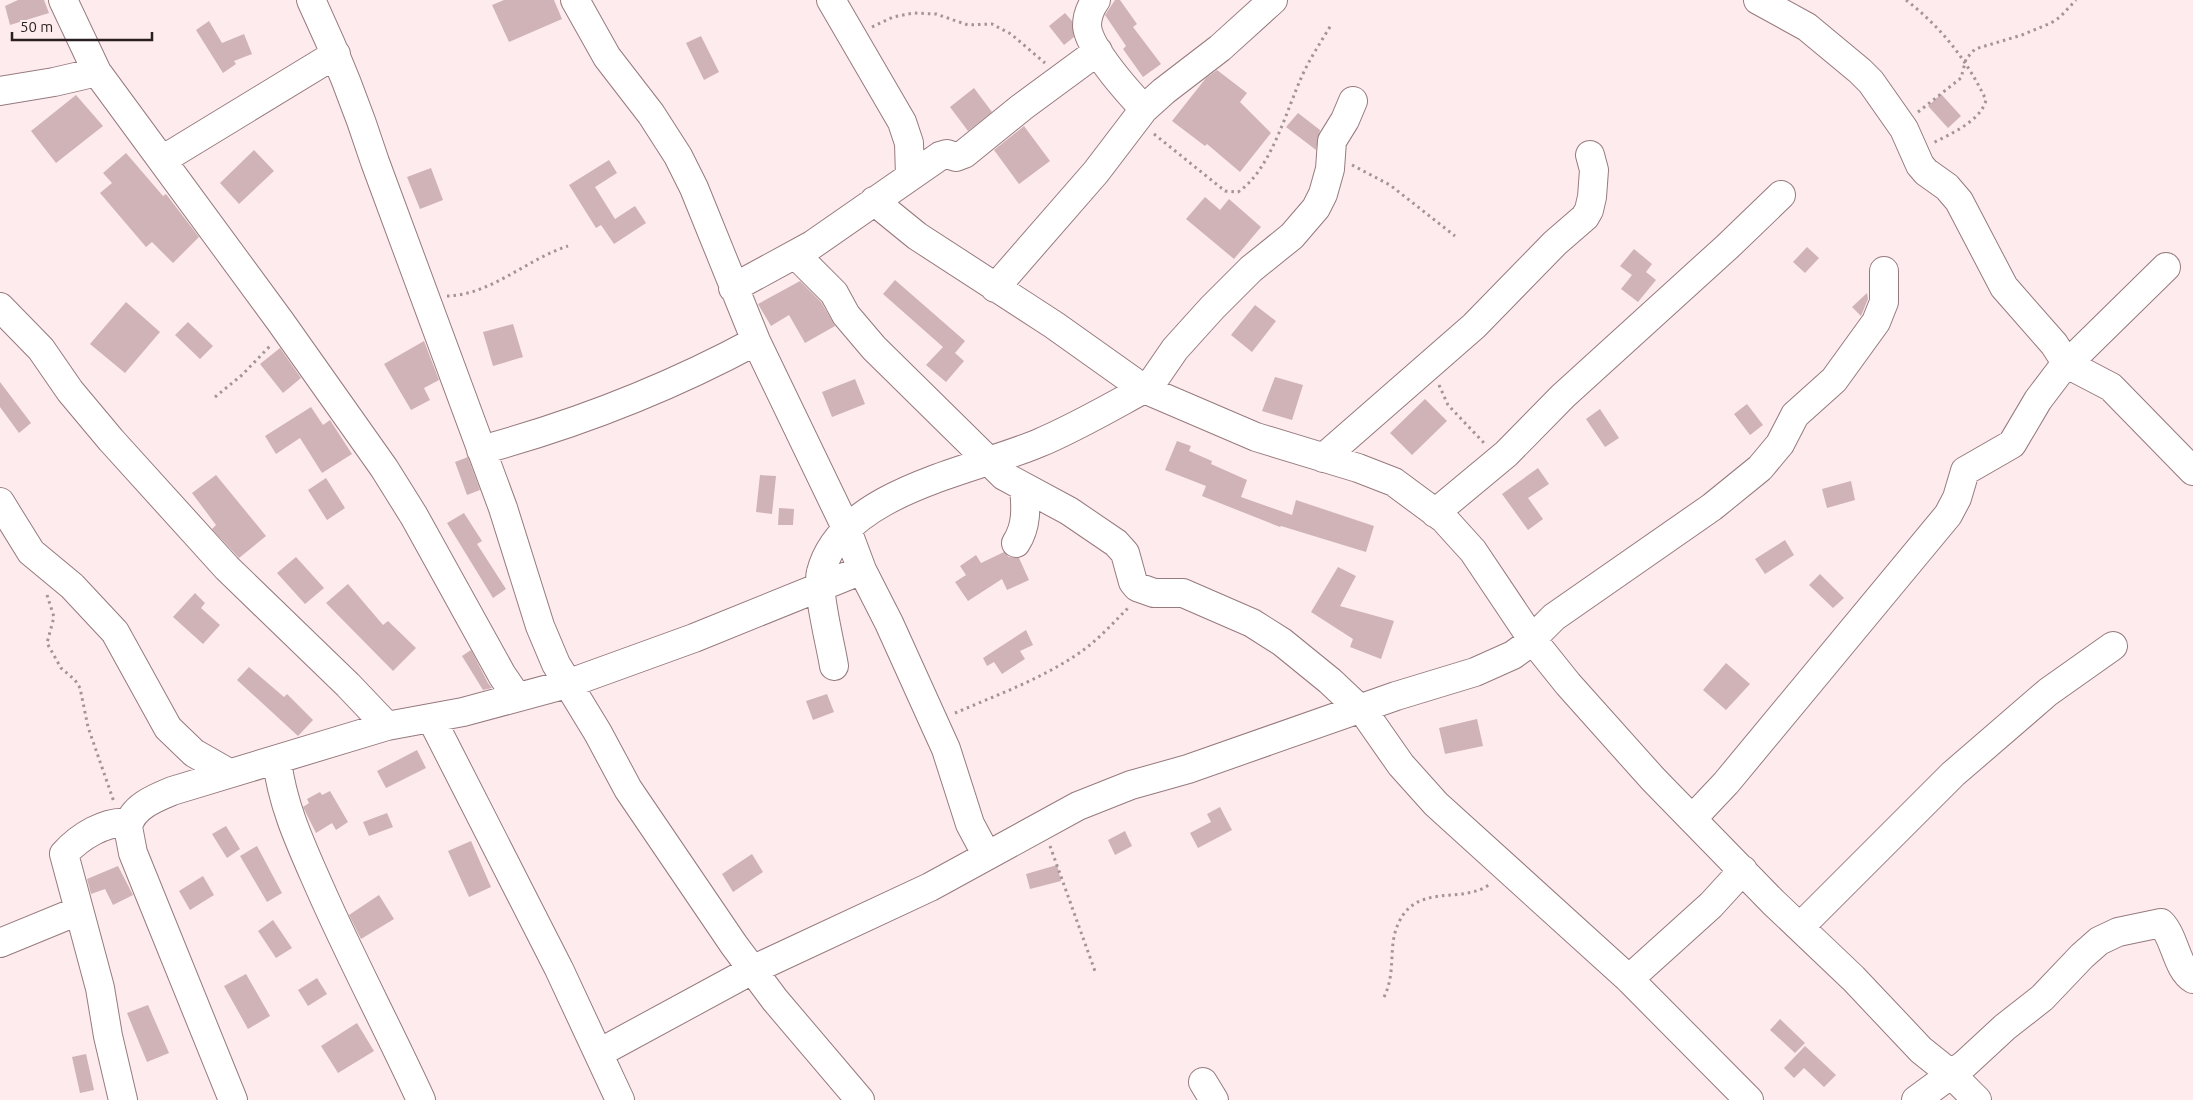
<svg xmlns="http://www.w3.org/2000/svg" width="2193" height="1100" viewBox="0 0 2193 1100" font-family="Ubuntu,sans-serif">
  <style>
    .building { fill: #d0b3b6 }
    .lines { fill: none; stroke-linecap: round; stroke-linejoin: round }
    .minor-casing { stroke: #967a7e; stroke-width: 30 }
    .path { stroke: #a39496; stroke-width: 3; stroke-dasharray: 2.5 4; stroke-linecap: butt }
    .minor { stroke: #fff; stroke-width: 28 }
  </style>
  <rect width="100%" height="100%" fill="#feebed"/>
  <!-- building -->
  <path class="building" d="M18 0H44L49 13 10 25 5 6Z
    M504 0H554L562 19 509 42 492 5Z
    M1115 0H1120L1137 24 1133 27 1161 64 1143 77 1123 49 1126 46 1105 15Z
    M1065 13 1072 21 1074 37 1064 45 1049 26Z
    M209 21 222 43 244 34 252 54 234 61 236 64 223 73 196 30Z
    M701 36 719 72 704 80 686 43Z
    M1217 70 1247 93 1240 102 1271 133 1240 172 1207 144 1205 146 1172 121 1206 78Z
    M974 88 992 112 968 131 950 107Z
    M1941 94 1961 116 1948 128 1928 106Z
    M76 95 103 126 56 163 31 131Z
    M1298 113 1320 130 1316 150 1286 127Z
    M1024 126 1050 161 1019 184 994 150Z
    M254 150 274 171 239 204 220 183Z
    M126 153 163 196 166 194 199 237 173 263 152 242 146 247 100 193 112 183 103 173Z
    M609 160 617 173 595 187 615 219 635 206 646 223 614 244 601 225 596 228 569 185Z
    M431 168 443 200 420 209 407 177Z
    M1205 197 1220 210 1229 199 1261 227 1234 259 1186 219Z
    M1807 247 1819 258 1805 273 1793 262Z
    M1634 249 1652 264 1646 272 1656 280 1638 302 1621 289 1632 275 1620 266Z
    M895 280 965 341 955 353 964 361 946 382 926 365 943 347 883 294Z
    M800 281 821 302 835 326 805 343 789 315 771 326 758 304Z
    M1867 293 1868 299 1861 316 1852 307Z
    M126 302 160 332 125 373 90 344Z
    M1255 305 1276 321 1252 352 1231 335Z
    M188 322 213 346 200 359 175 335Z
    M513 324 523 357 493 366 483 332Z
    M424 341 439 380 424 388 430 400 411 410 384 364Z
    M280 348 301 378 283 393 260 364Z
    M1275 377 1303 385 1292 420 1262 411Z
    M855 379 865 404 832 417 822 392Z
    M0 382 31 423 19 433 0 407Z
    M1425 399 1447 421 1412 455 1390 433Z
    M1747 404 1763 425 1750 435 1734 414Z
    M311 407 323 425 330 420 352 454 322 473 300 438 276 454 265 436Z
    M1600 409 1619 438 1605 447 1586 419Z
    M1177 441 1191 446 1189 451 1212 461 1211 464 1247 480 1241 497 1292 515 1296 500 1374 526 1366 552 1281 526 1280 527 1202 496 1206 486 1165 470Z
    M468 457 480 490 467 495 455 462Z
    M1538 468 1549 484 1528 498 1543 519 1528 530 1502 494Z
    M216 475 266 536 239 558 212 529 216 525 192 493Z
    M760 475 776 476 772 514 756 512Z
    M326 478 345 508 327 520 308 490Z
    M1851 481 1855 500 1827 508 1822 489Z
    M779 508 794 509 793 525H778Z
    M464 513 482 541 477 544 506 589 493 598 447 523Z
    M1785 540 1794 555 1765 574 1755 559Z
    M1004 552 1009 557 1019 558 1029 580 1007 590 1002 579 968 601 955 582 966 575 960 566 976 555 981 563Z
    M296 557 324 588 305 604 277 573Z
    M1338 567 1356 576 1340 606 1394 621 1381 659 1350 647 1353 639 1311 612Z
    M1820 574 1844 598 1833 608 1809 585Z
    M348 584 383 625 388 621 416 648 393 671 326 603Z
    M195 593 205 603 201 608 220 625 203 644 173 617Z
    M1026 630 1033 645 1020 651 1025 659 1002 674 994 662 987 666 983 658Z
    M471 650 488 683 492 688 483 690 462 656Z
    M1726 663 1750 684 1726 710 1703 690Z
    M249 667 284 697 287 694 313 720 298 736 237 680Z
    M827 694 834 712 813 720 806 701Z
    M1477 719 1483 746 1445 754 1439 728Z
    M417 750 426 768 386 788 377 771Z
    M330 791 348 822 336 830 332 823 316 833 303 807 309 803 307 799 320 792 322 795Z
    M1220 807 1232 830 1198 848 1190 833 1211 822 1207 814Z
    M387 813 393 827 369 836 363 822Z
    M226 826 240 849 227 858 212 834Z
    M1125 831 1132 846 1115 855 1108 840Z
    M471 841 491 887 469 897 448 851Z
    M257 846 282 893 267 902 240 856Z
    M752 854 763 872 733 892 722 874Z
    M1057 865 1061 881 1030 889 1026 874Z
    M118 866 133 895 113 905 105 889 91 894 87 879Z
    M203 876 214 895 190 910 179 891Z
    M379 895 394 919 361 939 349 915Z
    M273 920 292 948 276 958 258 931Z
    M246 974 270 1016 248 1029 224 986Z
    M317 978 327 994 308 1006 298 990Z
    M148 1005 169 1053 147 1062 127 1013Z
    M1780 1019 1805 1043 1795 1053 1770 1030Z
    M357 1023 374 1051 338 1073 321 1046Z
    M1805 1046 1836 1075 1824 1087 1804 1068 1794 1078 1784 1068Z
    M86 1054 94 1090 80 1093 72 1057Z"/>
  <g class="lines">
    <!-- minor casing -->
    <g class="minor-casing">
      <path id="minor" d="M63 0 97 72 280 321 384 468 414 516 502 675 517 697
        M311 0C336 53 357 106 375 162L503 508 540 626 556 664 598 733 628 789 734 945 775 1000 860 1100
        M575 0 607 57 651 114 678 156 694 188 756 341 847 530 862 570 889 623 946 749 970 824 986 854
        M831 0 902 122 909 143 910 176
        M1096 0C1090 8 1087 16 1087 26 1089 49 1128 92 1144 109
        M1758 0 1807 27 1860 71 1871 82 1904 129 1920 165 1926 172 1947 187 1959 201 2004 287 2054 344 2067 364 2111 387 2193 471
        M0 91 54 82 97 72
        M162 160 336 54
        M874 201 917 236 1054 325 1144 389 1256 437 1358 468 1394 482 1444 519 1473 551 1532 639 1568 684 1653 779 1773 902 1853 978 1921 1050 1951 1074 1977 1100
        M796 255 834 293 846 315 874 348 1004 476 1069 511 1116 543 1125 553 1133 582 1137 587 1154 593H1183L1252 623 1282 642 1330 681 1366 715 1401 765 1436 804 1629 979 1749 1100
        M733 288 812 245 940 156 947 154 956 157 964 154 1022 107 1098 51
        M995 288 1096 172 1144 109 1164 91 1220 48 1273 0
        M0 307 41 349 70 391 111 440 227 568 348 685 387 726
        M481 450C577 424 669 388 756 341
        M1323 458 1474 326 1555 243 1585 217 1589 210 1592 197 1594 170 1590 155
        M0 502 31 552 72 586 115 632 168 728 194 753 229 773
        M1435 513 1506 454 1563 396 1727 247 1781 195
        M1016 543C1027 526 1026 508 1024 488
        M834 666C831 646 816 589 821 572 842 491 974 471 1039 443 1075 428 1109 408 1144 389L1153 381 1175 349 1212 308 1251 269 1292 236 1316 208 1323 194 1330 169 1332 141 1345 120 1353 101
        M431 718 559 969 620 1100
        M277 760C282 805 301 845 319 886 351 959 388 1028 421 1100
        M1692 819 1726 783 1948 515 1957 498 1965 471 2012 444 2038 400 2060 371 2166 267
        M1800 927 1953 774 2048 692 2113 646
        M0 943 78 911
        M1629 979 1711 905 1743 870
        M599 1053 752 970 930 887 1078 806 1131 785 1188 769 1396 696 1475 672 1513 655 1524 647 1554 617 1712 507 1760 468 1780 444 1795 415 1834 380 1876 322 1884 302V271
        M1203 1082 1214 1100
        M123 1100 108 1036 100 988 64 854C79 837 106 820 128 823
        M233 1100 133 853 128 827C132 807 155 798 172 791L387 726 463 712 567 684 694 638 862 570
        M1916 1100 1965 1064 2005 1027 2042 998 2082 956 2099 941 2118 932 2161 923C2175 937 2177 970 2193 979"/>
    </g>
    <!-- path -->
    <path class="path" d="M1906 0C1941 27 1967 60 1986 100 1981 121 1950 134 1933 143
      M872 27 893 17 914 13 936 14 968 25 992 24 1011 34 1045 63
      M1918 112 1961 78 1966 59 1975 49 2022 35 2051 23 2060 17 2076 0
      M1154 134 1225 191 1238 192C1271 170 1286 111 1302 76 1310 58 1321 42 1331 25
      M1352 165 1390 185 1455 236
      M447 296C491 295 527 259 568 246
      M1439 385 1448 405 1484 443
      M215 397 242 375 270 346
      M47 595 54 617 47 643 61 668 75 680 80 688 88 727 114 802
      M955 713C997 695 1044 678 1082 651 1099 639 1114 622 1129 607
      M1050 846 1096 974
      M1384 997C1397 971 1387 946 1399 922 1418 882 1463 905 1490 884"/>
    <!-- minor -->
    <use href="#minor" class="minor"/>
  </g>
  <!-- scale -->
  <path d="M12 32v8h140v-8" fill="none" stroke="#291e20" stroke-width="2.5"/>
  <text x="20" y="32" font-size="15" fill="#291e20" stroke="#feebed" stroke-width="4" paint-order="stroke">50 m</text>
</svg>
